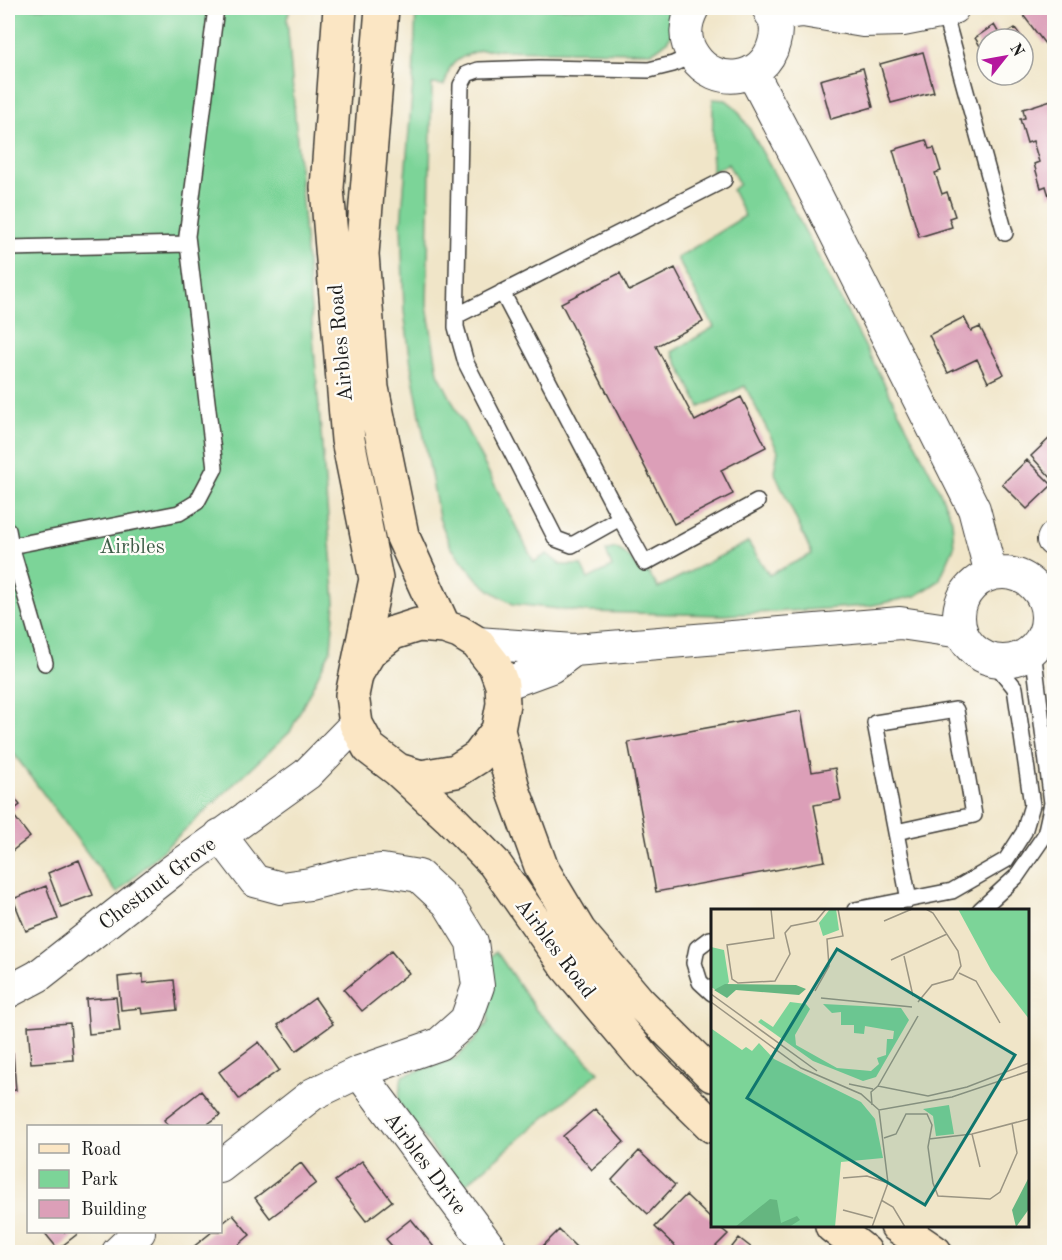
<svg xmlns="http://www.w3.org/2000/svg" width="1062" height="1260" viewBox="0 0 1062 1260" font-family="'Old Standard TT',serif">
  <style>
    .green { fill: #7cd498; stroke: #4c785a; stroke-width: 1.5 }
    .building { fill: #dc9fb8 }
    .lines { fill: none; stroke-linecap: round; stroke-linejoin: round }
    .lane-casing { stroke: #3c3a36; stroke-width: 18 }
    .street-casing { stroke: #3c3a36; stroke-width: 34 }
    .secondary-casing { stroke: #3c3a36; stroke-width: 36 }
    .lane { stroke: #fff; stroke-width: 15 }
    .street { stroke: #fff; stroke-width: 32 }
    .secondary { stroke: #fbe6c4; stroke-width: 33 }
    .labels { text-anchor: middle; stroke-width: 4.5; stroke-linejoin: round; paint-order: stroke }
    .street-label { font-size: 21px; fill: #1c1c1c; stroke: #fdfcf7 }
    .park-label { font-size: 21px; fill: #3e5c47; stroke: #fdfcf7 }
    .inset-road { fill: none; stroke: #9b9583; stroke-width: 1.5 }
    .view { fill: #0f766e; fill-opacity: 0.15; stroke: #0f766e; stroke-width: 3 }
    .inset-edge { fill: none; stroke: #1c1c1c; stroke-width: 3 }
  </style>
  <rect width="100%" height="100%" fill="#fdfcf7"/>
  <filter id="ink" filterUnits="userSpaceOnUse"><feTurbulence type="fractalNoise" baseFrequency=".0167" numOctaves="2"/><feDisplacementMap in="SourceGraphic" scale="12" xChannelSelector="R" yChannelSelector="G"/><feConvolveMatrix kernelMatrix="1 2 1 2 8 2 1 2 1" color-interpolation-filters="sRGB"/></filter>
  <filter id="wash" filterUnits="userSpaceOnUse"><feTurbulence type="fractalNoise" baseFrequency=".008" numOctaves="4" result="noise"/><feDisplacementMap in="SourceGraphic" scale="24" xChannelSelector="R" yChannelSelector="G"/><feGaussianBlur stdDeviation="1.35" result="paint"/><feColorMatrix in="noise" values="0 0 0 0 0 0 0 0 0 0 0 0 0 0 0 0 0 1.4 0 .05"/><feComposite in="paint" operator="in"/></filter>
  <g filter="url(#wash)">
    <rect width="100%" height="100%" fill="#f0e5c8"/>
    <!-- green -->
    <path class="green" d="M8 8H290L287 19 335 603 331 649 290 732 117 893 8 746Z
      M416 8H677C674 31 674 40 652 52L480 50C468 55 455 58 449 70 447 75 447 80 444 85L432 84 427 305 438 373 534 562 547 554 561 565H581L588 579 612 567 606 551 615 548C628 554 632 560 640 572L647 570 658 588 748 542 769 575 812 554 774 471 778 451 745 386 700 407 672 352 714 327 677 258 745 216 732 190 739 184 728 164 712 172 713 99 726 100 736 108 749 128 793 208 936 483 952 520 954 547 939 581 916 596 869 606 723 615 587 612 513 604 491 591 477 579 451 547 439 518 412 372 404 311 401 224 413 83Z
      M496 951 536 1010 599 1072 461 1188 398 1102 402 1076 456 1058 474 1041 488 1022 489 959Z"/>
    <g id="blocks">
      <!-- building -->
      <path class="building" d="M1025 8H1054V37L1045 44 1020 11Z
        M994 25 1001 37 1015 28 1023 39H987V57L975 38Z
        M1023 39 1031 52 1023 57Z
        M923 52 934 92 891 103 880 64Z
        M863 68 873 107 831 119 820 80Z
        M1054 99V194L1049 196 1046 186 1041 188 1034 164 1039 162 1033 141 1027 143 1020 119 1025 118 1023 109Z
        M926 140 929 149 934 148 941 171 935 173 942 194 947 192 955 216 949 218 952 227 919 237 893 150Z
        M675 268 703 322 656 346 695 421 741 397 766 447 721 470 733 494 674 524 561 303 620 273 629 291Z
        M964 317 971 331 980 327 1004 374 988 382 977 359 948 373 929 335Z
        M1054 434V479L1053 480 1031 456Z
        M1027 460 1052 485 1027 509 1002 484Z
        M801 711 812 772 835 768 841 800 814 805 825 861 656 892 628 742Z
        M8 789 20 805 11 812 30 837 8 854Z
        M79 860 93 895 61 907 48 873Z
        M46 886 58 919 26 931 13 899Z
        M391 951 409 973 362 1011 344 990Z
        M143 974V983L174 980 177 1010 142 1014 141 1008 121 1010 118 977Z
        M116 997 120 1031 89 1034 86 999Z
        M315 998 333 1024 296 1051 278 1025Z
        M70 1023 73 1060 31 1063 28 1026Z
        M259 1042 279 1070 239 1099 219 1072Z
        M13 1053 16 1090 8 1091V1054Z
        M201 1091 220 1115 205 1126H168L164 1120Z
        M595 1109 624 1142 592 1170 563 1136Z
        M639 1151 675 1185 648 1214 612 1180Z
        M362 1161 392 1201 366 1221 335 1181Z
        M301 1163 316 1183 270 1218 255 1198Z
        M686 1195 712 1220V1226H718L728 1234 710 1252H681L655 1227Z
        M233 1215 250 1235 230 1252H187L212 1232H220V1225Z
        M411 1219 438 1252H397L386 1239Z
        M559 1230 581 1252H537Z
        M44 1232H80L58 1249Z
        M739 1238 757 1252H728Z"/>
    </g>
  </g>
  <g filter="url(#ink)">
    <use href="#blocks" fill-opacity="0" stroke="#3c3a36" stroke-width="1.5"/>
    <g class="lines">
      <!-- lane casing -->
      <g class="lane-casing">
        <path id="lane" d="M944 12 1005 233
          M693 55 673 64 649 70 539 68 478 70 467 74 461 85 456 327 466 363 556 539 572 545 620 518 645 563 757 502
          M8 248 188 244
          M502 292 620 518
          M456 316 724 180
          M8 530 11 546 8 548
          M45 663 11 546 179 513 197 502 215 468 187 236 216 8
          M896 832 974 815 956 710 875 723 909 900
          M855 910 952 891 1006 860 1024 832 1032 805 1015 688 993 661
          M980 910 1016 877 1045 835 1052 803 1033 650
          M712 939H709L697 948 694 963 700 982 712 993"/>
      </g>
      <!-- street casing -->
      <g class="street-casing">
        <path id="street" d="M693 8C685 23 683 41 694 56 715 88 764 82 774 43 776 36 777 28 774 20 773 16 770 12 768 8
          M771 14 803 11 863 21 903 20 944 12 953 8
          M752 72 807 177 974 509 991 574
          M1053 540 1054 538
          M959 617a44 44 0 1 1 88 0a44 44 0 1 1-88 0Z
          M477 643 574 650 900 623 961 632
          M502 685 551 667 574 650
          M220 835 255 881 281 888 310 884 354 873 382 870 419 876 448 903 472 942 478 986 466 1020 439 1044 359 1072 313 1094 220 1167
          M8 992 38 976 172 871 307 774 356 724
          M359 1072 493 1252
          M118 1252 139 1232"/>
      </g>
      <!-- secondary casing -->
      <g class="secondary-casing">
        <path id="secondary" d="M340 8 327 188 348 440 376 579 352 695 356 724 369 748 398 770 449 817 494 863 567 967 648 1063 712 1126
          M382 8 362 254 372 388 402 535 444 627
          M358 671 370 651 393 633 418 625 444 627 459 632 477 643 495 666 502 685 503 704 498 730 478 757 456 771 421 777 398 770
          M498 730 514 792 542 869 579 931 639 1002 712 1075
          M832 1226 865 1252
          M897 1226 935 1252"/>
      </g>
      <!-- lane -->
      <use href="#lane" class="lane"/>
      <!-- street -->
      <use href="#street" class="street"/>
      <!-- secondary -->
      <use href="#secondary" class="secondary"/>
    </g>
  </g>
  <g class="labels">
    <!-- street labels -->
    <g class="street-label">
      <text transform="translate(340 343) rotate(-95)" y="7">Airbles Road</text>
      <text transform="translate(157 883) rotate(-37)" y="7">Chestnut Grove</text>
      <text transform="translate(556 948) rotate(53)" y="7">Airbles Road</text>
      <text transform="translate(426 1163) rotate(53)" y="7">Airbles Drive</text>
    </g>
    <!-- park labels -->
    <g class="park-label">
      <text x="132" y="553">Airbles</text>
    </g>
  </g>
  <!-- overview -->
  <g transform="translate(711 909)">
    <rect width="318" height="318" fill="#f0e5c8"/>
    <path d="M119 0H125L128 21 112 27 108 14ZM247 0H318V110L280 61ZM0 38 13 41 18 73 10 84 0 78ZM79 93 95 95 99 100 84 126 85 136 126 159 160 162 168 155 166 149 175 146 176 130H182L183 122 154 117 153 125 143 124V116H130V103L121 104 112 95 190 99 198 111 165 168 152 172 102 152 47 113 50 110 62 118ZM1 120 31 141 35 138 41 142 48 134 63 150 150 193 164 210 172 249 130 253 124 318H0ZM238 196 243 225 225 227 222 207 212 200Z" fill="#7cd498"/>
    <path d="M14 75 85 76 95 80 88 86 25 81 16 89 3 81ZM318 268V300L305 318 301 301ZM59 290 66 291 70 314 86 307 89 311 78 318H24Z" fill="#65b680"/>
    <path class="inset-road" d="M60 0 63 29 16 36 21 70 27 74 64 72 79 45 74 24 80 17 105 12 115 0M173 12 201 0M193 47 202 87M180 51 236 25M248 64 265 72 289 114M104 82 118 57 116 30 132 27 127 0M0 85 106 162M110 89 201 98M0 93 90 159 150 185 168 201 241 188 318 162M207 93 221 76 242 70 250 57 247 42 222 4 215 0M138 175 162 180M167 177 207 107M161 196 160 183 167 177 217 187 256 178 318 154M261 225 269 258M173 229 185 225 195 205H216L221 216 217 238 222 274 227 287 279 290 289 283 306 244 301 214M218 230 261 225 318 210M132 269 156 267 177 274M170 291 182 298 194 318M132 301 162 309M161 318 177 274 168 201"/>
    <path class="view" d="M126 40 304 146 214 296 36 189Z"/>
    <rect width="318" height="318" class="inset-edge"/>
  </g>
  <!-- margin -->
  <rect width="1062" height="1260" fill="none" stroke="#fdfcf7" stroke-width="30"/>
  <!-- legend -->
  <rect x="27" y="1125" width="195" height="108" fill="#fdfcf7" stroke="#a3a29f" stroke-width="1.5"/>
  <rect x="39" y="1144" width="30" height="9" fill="#fbe6c4" stroke="#a3a29f" stroke-width="1.5"/>
  <text x="81" y="1155" font-size="18" fill="#1c1c1c">Road</text>
  <rect x="39" y="1170" width="30" height="18" fill="#7cd498" stroke="#a3a29f" stroke-width="1.5"/>
  <text x="81" y="1185" font-size="18" fill="#1c1c1c">Park</text>
  <rect x="39" y="1200" width="30" height="18" fill="#dc9fb8" stroke="#a3a29f" stroke-width="1.5"/>
  <text x="81" y="1215" font-size="18" fill="#1c1c1c">Building</text>
  <!-- north arrow -->
  <g transform="translate(1005 57) rotate(59)"><circle r="28" fill="#fdfcf7" stroke="#a3a29f" stroke-width="1.5"/>
  <path d="M0-4.5L10 22L0 15L-10 22Z" fill="#b5179e"/>
  <text y="-9" font-size="16" font-weight="bold" text-anchor="middle" fill="#1c1c1c">N</text>
  </g>
</svg>
